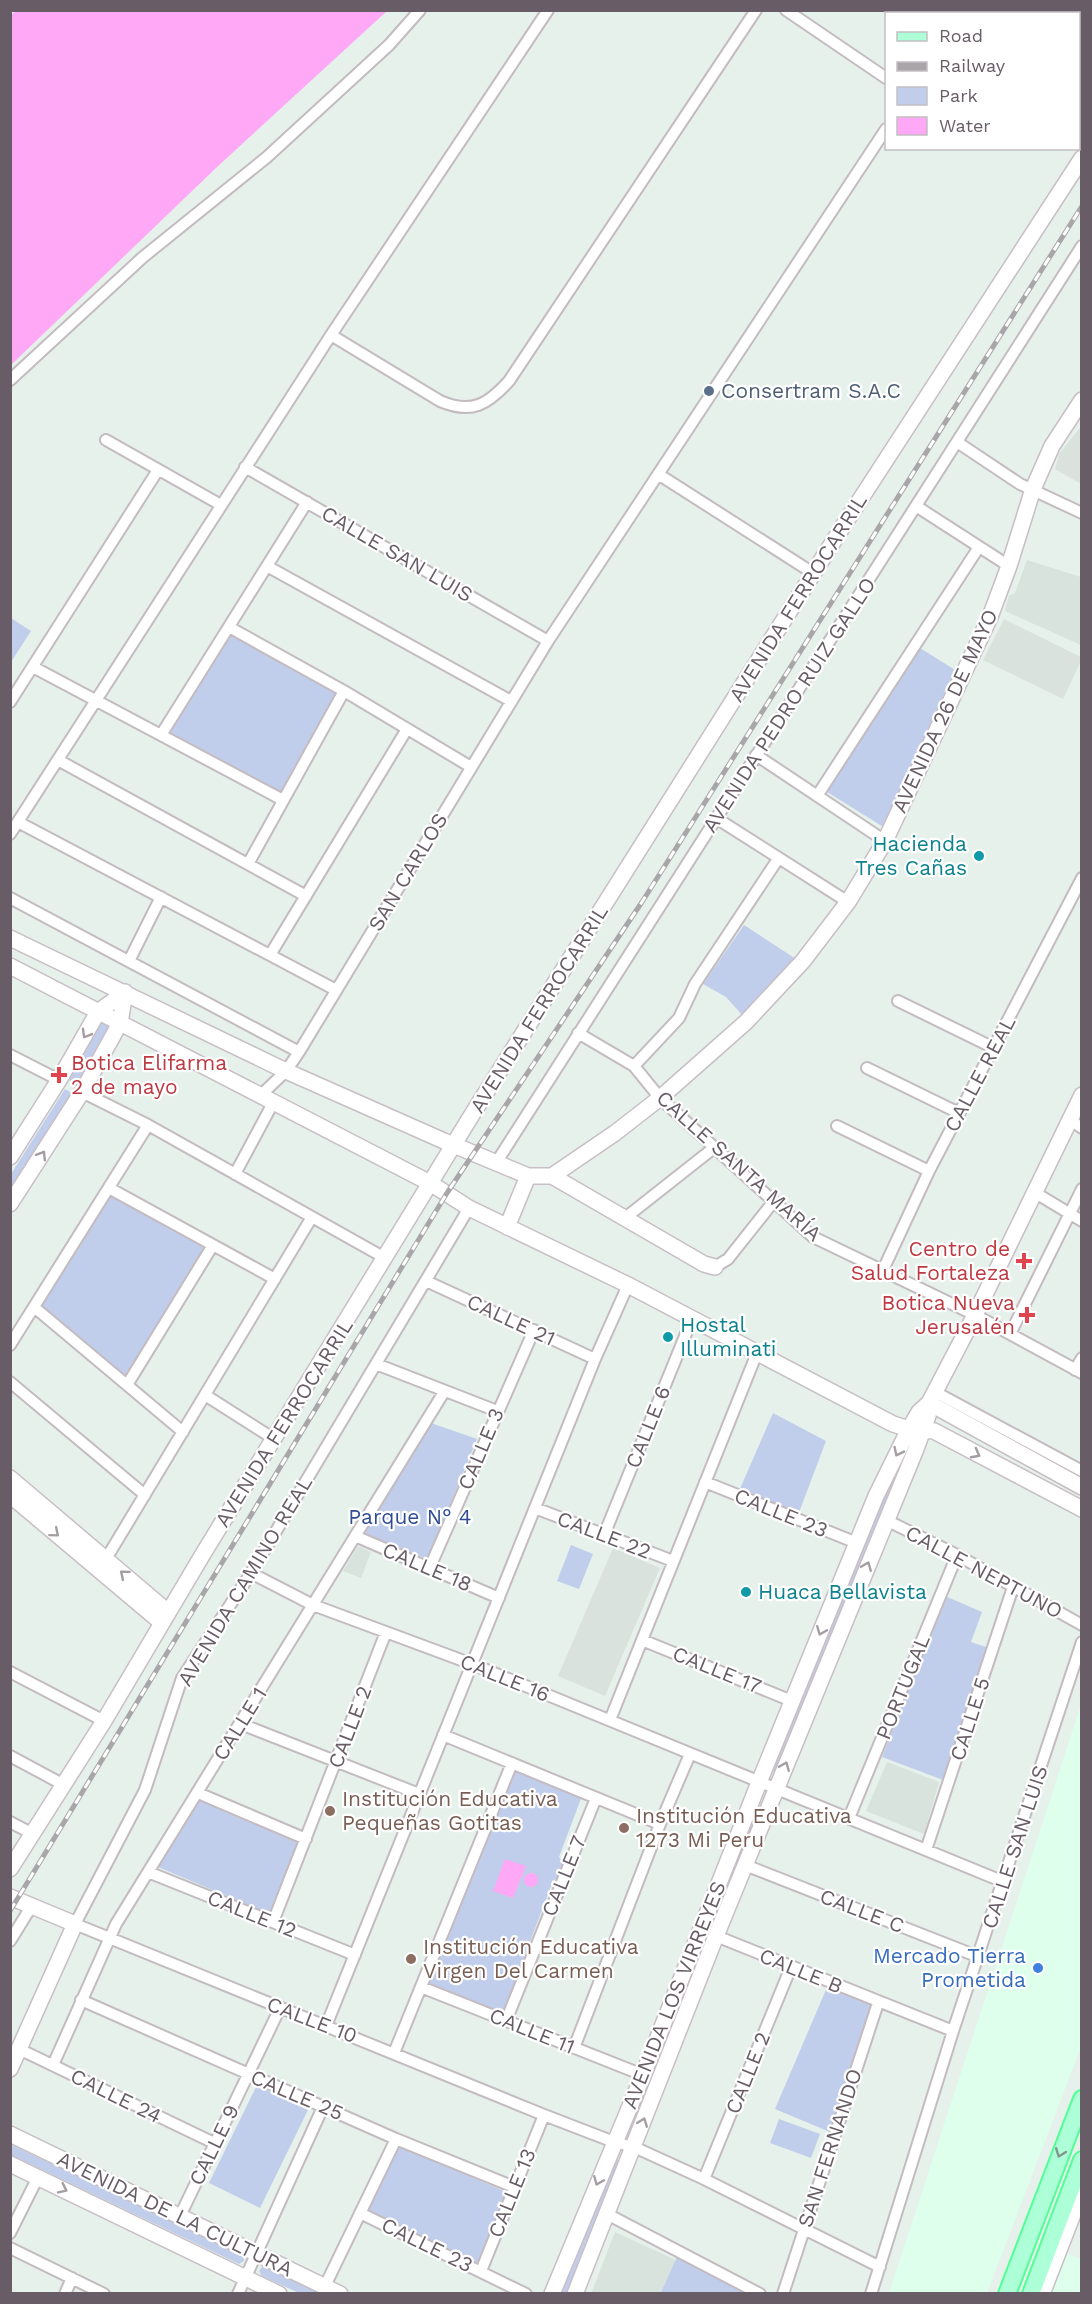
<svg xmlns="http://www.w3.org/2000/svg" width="1092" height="2304" viewBox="0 0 1092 2304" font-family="'Work Sans',sans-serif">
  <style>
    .commercial { fill: #ddffec }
    .industrial { fill: #dae2de }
    .education { fill: #d7e3dc }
    .green { fill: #c1ceeb }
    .water { fill: #ffa8f5 }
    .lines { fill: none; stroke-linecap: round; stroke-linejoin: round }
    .street-casing { stroke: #c3bbc0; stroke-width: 14 }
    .secondary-casing { stroke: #c8bec5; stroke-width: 18 }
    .primary-casing { stroke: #51ff96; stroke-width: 20 }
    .street { stroke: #fff; stroke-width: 10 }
    .secondary { stroke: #fff; stroke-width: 15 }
    .primary { stroke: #adffd7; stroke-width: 16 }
    .rail-casing { stroke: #a9a6a9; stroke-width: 5 }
    .rail { stroke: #fff; stroke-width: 3; stroke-dasharray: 9; stroke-linecap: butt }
    .oneway { stroke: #a49ea3 }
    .oneway2 { stroke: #80968e }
    .service-dot { fill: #5c6f8a; stroke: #fff; stroke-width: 2 }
    .culture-dot { fill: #0f9aa8; stroke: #fff; stroke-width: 2 }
    .health-dot { fill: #e0444e; stroke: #fff; stroke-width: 2 }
    .education-dot { fill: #8d6e63; stroke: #fff; stroke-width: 2 }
    .shop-dot { fill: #3f7fe0; stroke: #fff; stroke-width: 2 }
    .labels { text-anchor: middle; stroke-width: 4.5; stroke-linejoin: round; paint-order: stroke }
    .service-label { font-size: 21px; fill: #4e5e75; stroke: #fff; text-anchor: start }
    .street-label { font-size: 21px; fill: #685d66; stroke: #fff }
    .culture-label { font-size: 21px; fill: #0d838f; stroke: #fff; text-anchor: start }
    .health-label { font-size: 21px; fill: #be3a42; stroke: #fff; text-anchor: end }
    .park-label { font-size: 21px; fill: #304c94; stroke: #fff }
    .education-label { font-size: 21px; fill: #785e54; stroke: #fff; text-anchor: start }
    .shop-label { font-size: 21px; fill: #366cbe; stroke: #fff; text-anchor: end }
  </style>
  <rect width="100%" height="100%" fill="#e6f1eb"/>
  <!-- commercial -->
  <path class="commercial" d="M1081 1705V2047L987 2293H889Z
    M1067 2254 1081 2259V2293H1052Z"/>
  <!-- industrial -->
  <path class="industrial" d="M1079 429 1081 430V484L1055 469 1059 454Z
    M1004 619 1081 657V661L1063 699 983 660Z
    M613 1548 660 1568 605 1696 558 1676Z"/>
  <!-- education -->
  <path class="education" d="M1027 560 1081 577V645L1005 611 1009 596 1015 593Z
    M358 1546 371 1552 361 1578 343 1571Z
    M887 1762 939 1782 924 1834 866 1811Z
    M615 2232 676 2260 660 2293 591 2294Z"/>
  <!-- green -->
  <path class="green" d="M11 618 31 631 11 662 10 619Z
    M231 632 339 694 281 792 167 733Z
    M920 648 960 673 885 828 827 792Z
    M744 925 796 959 742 1015 726 997 703 984Z
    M102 1022 112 1027 79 1085 69 1080Z
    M65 1089 75 1095 11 1197V1174Z
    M107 1194H113L206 1244V1249L127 1376 124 1377 43 1309 41 1304Z
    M773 1413 826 1441 798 1515 739 1491Z
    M431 1423 477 1439 428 1559 362 1534Z
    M898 1457 906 1460 780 1774 773 1771Z
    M571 1545 593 1554 579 1589 557 1581Z
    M945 1596 982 1612 971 1642 989 1648 943 1780 882 1757Z
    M513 1769 582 1796 559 1857 565 1864 561 1875 553 1881 503 2013 427 1983Z
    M199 1797 225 1812 301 1843 272 1915 158 1867Z
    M758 1808 766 1810 637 2129 628 2126Z
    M828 1985 871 2003 874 2006 830 2132 775 2109Z
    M257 2085 308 2110 260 2208 209 2183Z
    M779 2119 820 2134 811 2158 770 2143Z
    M10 2144 243 2255 244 2261 239 2264 11 2155Z
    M399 2146 506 2192 478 2263 368 2211Z
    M616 2159 624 2162 571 2293 560 2294Z
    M677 2257 749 2293 660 2294Z
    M264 2264 324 2293H299L262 2276 259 2271Z"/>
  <!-- water -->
  <path class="water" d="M17 10H387V11L216 168 11 365 10 16Z
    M505 1859 526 1866 513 1898 493 1891Z
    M524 1880a7 7 0 1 1 14 0a7 7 0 1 1-14 0Z"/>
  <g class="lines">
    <!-- street casing -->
    <g class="street-casing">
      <path id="street" d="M786 10 886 78
        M963 14 965 10
        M331 335 440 401C472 415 488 404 509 381L756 10
        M10 380 142 258 267 157 389 45 420 10
        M106 440 221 505
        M957 442 1020 484 1082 513
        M245 467 548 641
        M658 474 813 573
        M916 506 1009 566
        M267 566 511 701
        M229 627 344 691 471 767
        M33 667 283 800
        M10 702 158 470
        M161 735 307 502
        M756 755 885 841
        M58 760 306 896
        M817 796 979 547
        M716 818 848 902
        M18 822 336 990
        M10 834 331 335 548 10
        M248 864 344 691
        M10 898 299 1052
        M270 955 407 729
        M129 961 161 897
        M898 1001 994 1048
        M578 1033 634 1066 660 1098 813 1237 975 1315 1082 1373
        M10 1055 59 1080
        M634 1066 679 1018 695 984 778 859
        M867 1068 959 1113
        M82 1092 148 1125 385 1258
        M260 1096 286 1071 299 1052 548 641 886 129
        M1069 1119 1082 1128
        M837 1126 929 1171
        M496 1163 1082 246
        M235 1174 273 1103
        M109 1188 275 1279
        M1034 1192 1082 1221
        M469 1208 251 1573 182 1678 145 1790 75 1924 544 2115 614 2142 634 2147 704 2179 880 2267
        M625 1218 715 1147
        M715 1267 728 1259 774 1201
        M882 1272 929 1171 1082 878
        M426 1281 595 1359
        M34 1307 183 1432
        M1010 1334 1082 1189
        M10 1345 148 1125
        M376 1364 497 1411
        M1075 1370 1082 1358
        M10 1382 145 1495
        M127 1385 213 1245
        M935 1392 1082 1471
        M205 1395 274 1439
        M705 1482 857 1543
        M535 1508 673 1561
        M886 1520 957 1555 1082 1625
        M604 1535 692 1319
        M355 1536 499 1598
        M106 1559 312 1217
        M430 1567 534 1330
        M251 1573 313 1605 472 1664 1004 1882
        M642 1640 792 1701
        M10 1672 104 1721
        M610 1720 757 1353
        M241 1724 419 1794
        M443 1735 660 1824
        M10 1756 64 1785
        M198 1793 306 1839
        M849 1818 957 1555
        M10 1822 33 1834
        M926 1850 1013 1587
        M745 1865 979 1957
        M148 1872 355 1955
        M273 1922 386 1632
        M716 1936 953 2031
        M10 1941 31 1907
        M421 1987 643 2075
        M81 2000 396 2139 514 2187
        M506 2021 596 1798
        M326 2026 595 1359 628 1285
        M574 2048 660 1824 690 1754
        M19 2049 214 2143
        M394 2053 512 1763
        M53 2065 116 1924 444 1392
        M704 2179 791 1967
        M360 2213 526 2294
        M607 2214 760 2294
        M180 2216 280 2008
        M10 2233 38 2177
        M10 2248 104 2294
        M481 2271 544 2115
        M325 2286 396 2139
        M65 2294 72 2278
        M238 2294 323 2107
        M783 2294 878 2003
        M871 2294 953 2031 1082 1642"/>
    </g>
    <!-- secondary casing -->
    <g class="secondary-casing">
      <path id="secondary" d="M10 938 286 1071 444 1141 528 1176H552L615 1133 660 1098 746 1022 803 961 848 902 885 841 990 617 1009 566 1033 489 1052 446 1082 400
        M10 966 430 1183 469 1208 628 1285 893 1424 909 1429 934 1431 1082 1509
        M10 1157 59 1080 98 1012 125 992
        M552 1176 704 1264 715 1267
        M10 1204 82 1092 120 1023 125 992
        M507 1227 528 1176
        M929 1403 1082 1487
        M10 1478 168 1612
        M10 1495 162 1623
        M10 1869 104 1721 203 1554 473 1113 845 523 1082 158
        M10 1897 75 1924 10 2069
        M10 2134 340 2294
        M10 2164 279 2294
        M552 2294 643 2075 760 1780 876 1496 909 1429 919 1412 929 1403
        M575 2294 716 1936 916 1449 928 1416 929 1403 975 1315 1082 1095
        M1042 2294 1082 2191"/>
    </g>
    <!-- primary casing -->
    <g class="primary-casing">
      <path id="primary" d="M1007 2294 1082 2099
        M1031 2294 1082 2160"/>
    </g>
    <!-- street -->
    <use href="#street" class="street"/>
    <!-- secondary -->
    <use href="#secondary" class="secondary"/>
    <!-- primary -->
    <use href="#primary" class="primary"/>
    <!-- rail casing -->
    <g class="rail-casing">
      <path id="rail" d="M10 1911 447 1193 642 902 1082 206"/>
    </g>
    <!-- rail -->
    <use href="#rail" class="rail"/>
  </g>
  <!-- one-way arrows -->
  <defs><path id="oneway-chevron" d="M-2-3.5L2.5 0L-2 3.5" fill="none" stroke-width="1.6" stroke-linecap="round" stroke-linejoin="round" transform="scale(1.5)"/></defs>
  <g class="oneway">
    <use href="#oneway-chevron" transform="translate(86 1034) rotate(120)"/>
    <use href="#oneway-chevron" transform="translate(42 1155) rotate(-58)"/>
    <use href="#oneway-chevron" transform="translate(898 1452) rotate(116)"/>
    <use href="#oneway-chevron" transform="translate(976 1454) rotate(28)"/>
    <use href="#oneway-chevron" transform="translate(55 1533) rotate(40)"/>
    <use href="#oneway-chevron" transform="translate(867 1566) rotate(-68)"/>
    <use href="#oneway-chevron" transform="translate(124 1574) rotate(-140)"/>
    <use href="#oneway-chevron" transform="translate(821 1631) rotate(112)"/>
    <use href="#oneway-chevron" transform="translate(785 1766) rotate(-68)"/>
    <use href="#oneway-chevron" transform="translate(643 2122) rotate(-69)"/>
    <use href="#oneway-chevron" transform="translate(598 2181) rotate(112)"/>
    <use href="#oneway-chevron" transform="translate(63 2189) rotate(26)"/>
  </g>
  <use class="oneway2" href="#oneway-chevron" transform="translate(1060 2153) rotate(111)"/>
  <!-- markers -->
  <circle class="service-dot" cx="709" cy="391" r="6"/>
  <g class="culture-dot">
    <circle cx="979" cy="856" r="6"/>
    <circle cx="668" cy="1337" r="6"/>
    <circle cx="746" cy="1592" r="6"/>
  </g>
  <g class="health-dot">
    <path d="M56 1066h6v6h6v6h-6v6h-6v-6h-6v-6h6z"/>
    <path d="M1021 1252h6v6h6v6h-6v6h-6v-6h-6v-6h6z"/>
    <path d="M1024 1306h6v6h6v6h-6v6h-6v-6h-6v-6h6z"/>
  </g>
  <g class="education-dot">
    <circle cx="330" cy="1811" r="6"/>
    <circle cx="624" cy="1828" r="6"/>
    <circle cx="411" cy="1959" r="6"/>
  </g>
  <circle class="shop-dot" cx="1038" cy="1968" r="6"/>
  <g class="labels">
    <!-- service labels -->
    <g class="service-label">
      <text x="721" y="398">Consertram S.A.C</text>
    </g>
    <!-- street labels -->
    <g class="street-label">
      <text transform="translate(397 554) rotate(30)" y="7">CALLE SAN LUIS</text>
      <text transform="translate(798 598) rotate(-58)" y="7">AVENIDA FERROCARRIL</text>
      <text transform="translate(789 705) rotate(-57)" y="7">AVENIDA PEDRO RUIZ GALLO</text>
      <text transform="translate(945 711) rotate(-65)" y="7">AVENIDA 26 DE MAYO</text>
      <text transform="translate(408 872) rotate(-59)" y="7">SAN CARLOS</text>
      <text transform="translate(539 1009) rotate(-58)" y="7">AVENIDA FERROCARRIL</text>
      <text transform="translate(980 1074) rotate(-62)" y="7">CALLE REAL</text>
      <text transform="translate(739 1166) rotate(42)" y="7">CALLE SANTA MARÍA</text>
      <text transform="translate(511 1320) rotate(25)" y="7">CALLE 21</text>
      <text transform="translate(284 1423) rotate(-58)" y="7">AVENIDA FERROCARRIL</text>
      <text transform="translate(648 1427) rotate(-68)" y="7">CALLE 6</text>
      <text transform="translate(481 1449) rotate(-67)" y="7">CALLE 3</text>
      <text transform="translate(781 1513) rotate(22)" y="7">CALLE 23</text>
      <text transform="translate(604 1535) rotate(21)" y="7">CALLE 22</text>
      <text transform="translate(427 1567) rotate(23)" y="7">CALLE 18</text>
      <text transform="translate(984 1572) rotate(28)" y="7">CALLE NEPTUNO</text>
      <text transform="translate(245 1581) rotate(-59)" y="7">AVENIDA CAMINO REAL</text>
      <text transform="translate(717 1670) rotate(22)" y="7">CALLE 17</text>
      <text transform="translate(505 1678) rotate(22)" y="7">CALLE 16</text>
      <text transform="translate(903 1687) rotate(-68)" y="7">PORTUGAL</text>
      <text transform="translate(970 1719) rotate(-72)" y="7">CALLE 5</text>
      <text transform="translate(240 1724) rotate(-58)" y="7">CALLE 1</text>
      <text transform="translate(350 1727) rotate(-69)" y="7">CALLE 2</text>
      <text transform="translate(1015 1847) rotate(-72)" y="7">CALLE SAN LUIS</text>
      <text transform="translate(564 1876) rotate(-68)" y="7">CALLE 7</text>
      <text transform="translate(862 1911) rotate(21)" y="7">CALLE C</text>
      <text transform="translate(252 1914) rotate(22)" y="7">CALLE 12</text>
      <text transform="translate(801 1971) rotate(22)" y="7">CALLE B</text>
      <text transform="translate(674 1995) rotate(-68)" y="7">AVENIDA LOS VIRREYES</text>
      <text transform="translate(312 2020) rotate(21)" y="7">CALLE 10</text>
      <text transform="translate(532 2031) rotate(22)" y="7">CALLE 11</text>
      <text transform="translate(748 2073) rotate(-68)" y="7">CALLE 2</text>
      <text transform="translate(297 2095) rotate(23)" y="7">CALLE 25</text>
      <text transform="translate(116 2096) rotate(26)" y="7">CALLE 24</text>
      <text transform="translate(214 2145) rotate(-64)" y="7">CALLE 9</text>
      <text transform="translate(830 2148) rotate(-72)" y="7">SAN FERNANDO</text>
      <text transform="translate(512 2193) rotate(-68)" y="7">CALLE 13</text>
      <text transform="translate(175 2214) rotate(26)" y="7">AVENIDA DE LA CULTURA</text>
      <text transform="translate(427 2245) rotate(26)" y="7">CALLE 23</text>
    </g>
    <!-- culture labels -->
    <g class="culture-label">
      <text x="967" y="851" text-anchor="end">Hacienda<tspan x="967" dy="24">Tres Cañas</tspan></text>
      <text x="680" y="1332">Hostal<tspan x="680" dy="24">Illuminati</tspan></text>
      <text x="758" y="1599">Huaca Bellavista</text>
    </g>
    <!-- health labels -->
    <g class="health-label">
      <text x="71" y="1070" text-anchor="start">Botica Elifarma<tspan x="71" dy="24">2 de mayo</tspan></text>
      <text x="1010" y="1256">Centro de<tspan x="1010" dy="24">Salud Fortaleza</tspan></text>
      <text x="1015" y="1310">Botica Nueva<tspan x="1015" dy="24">Jerusalén</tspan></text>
    </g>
    <!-- park labels -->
    <g class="park-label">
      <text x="410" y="1524">Parque N° 4</text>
    </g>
    <!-- education labels -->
    <g class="education-label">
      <text x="342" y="1806">Institución Educativa<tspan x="342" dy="24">Pequeñas Gotitas</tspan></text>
      <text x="636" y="1823">Institución Educativa<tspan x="636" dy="24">1273 Mi Peru</tspan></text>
      <text x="423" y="1954">Institución Educativa<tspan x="423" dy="24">Virgen Del Carmen</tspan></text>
    </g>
    <!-- shop labels -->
    <g class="shop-label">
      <text x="1026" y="1963">Mercado Tierra<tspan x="1026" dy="24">Prometida</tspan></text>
    </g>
  </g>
  <!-- border -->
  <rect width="1092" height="2304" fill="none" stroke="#685d66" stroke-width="24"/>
  <!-- legend -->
  <rect x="885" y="12" width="195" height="138" fill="#ffffff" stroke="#c3bec2" stroke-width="1.5"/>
  <rect x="897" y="32" width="30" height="9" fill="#adffd7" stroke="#c3bec2" stroke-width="1.5"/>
  <text x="939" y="42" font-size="18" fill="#685d66">Road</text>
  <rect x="897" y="62" width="30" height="9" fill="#a9a6a9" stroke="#c3bec2" stroke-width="1.5"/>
  <text x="939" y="72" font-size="18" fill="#685d66">Railway</text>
  <rect x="897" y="87" width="30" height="18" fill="#c1ceeb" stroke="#c3bec2" stroke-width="1.5"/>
  <text x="939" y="102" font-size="18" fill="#685d66">Park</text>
  <rect x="897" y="117" width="30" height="18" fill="#ffa8f5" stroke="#c3bec2" stroke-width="1.5"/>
  <text x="939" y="132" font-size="18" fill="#685d66">Water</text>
</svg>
